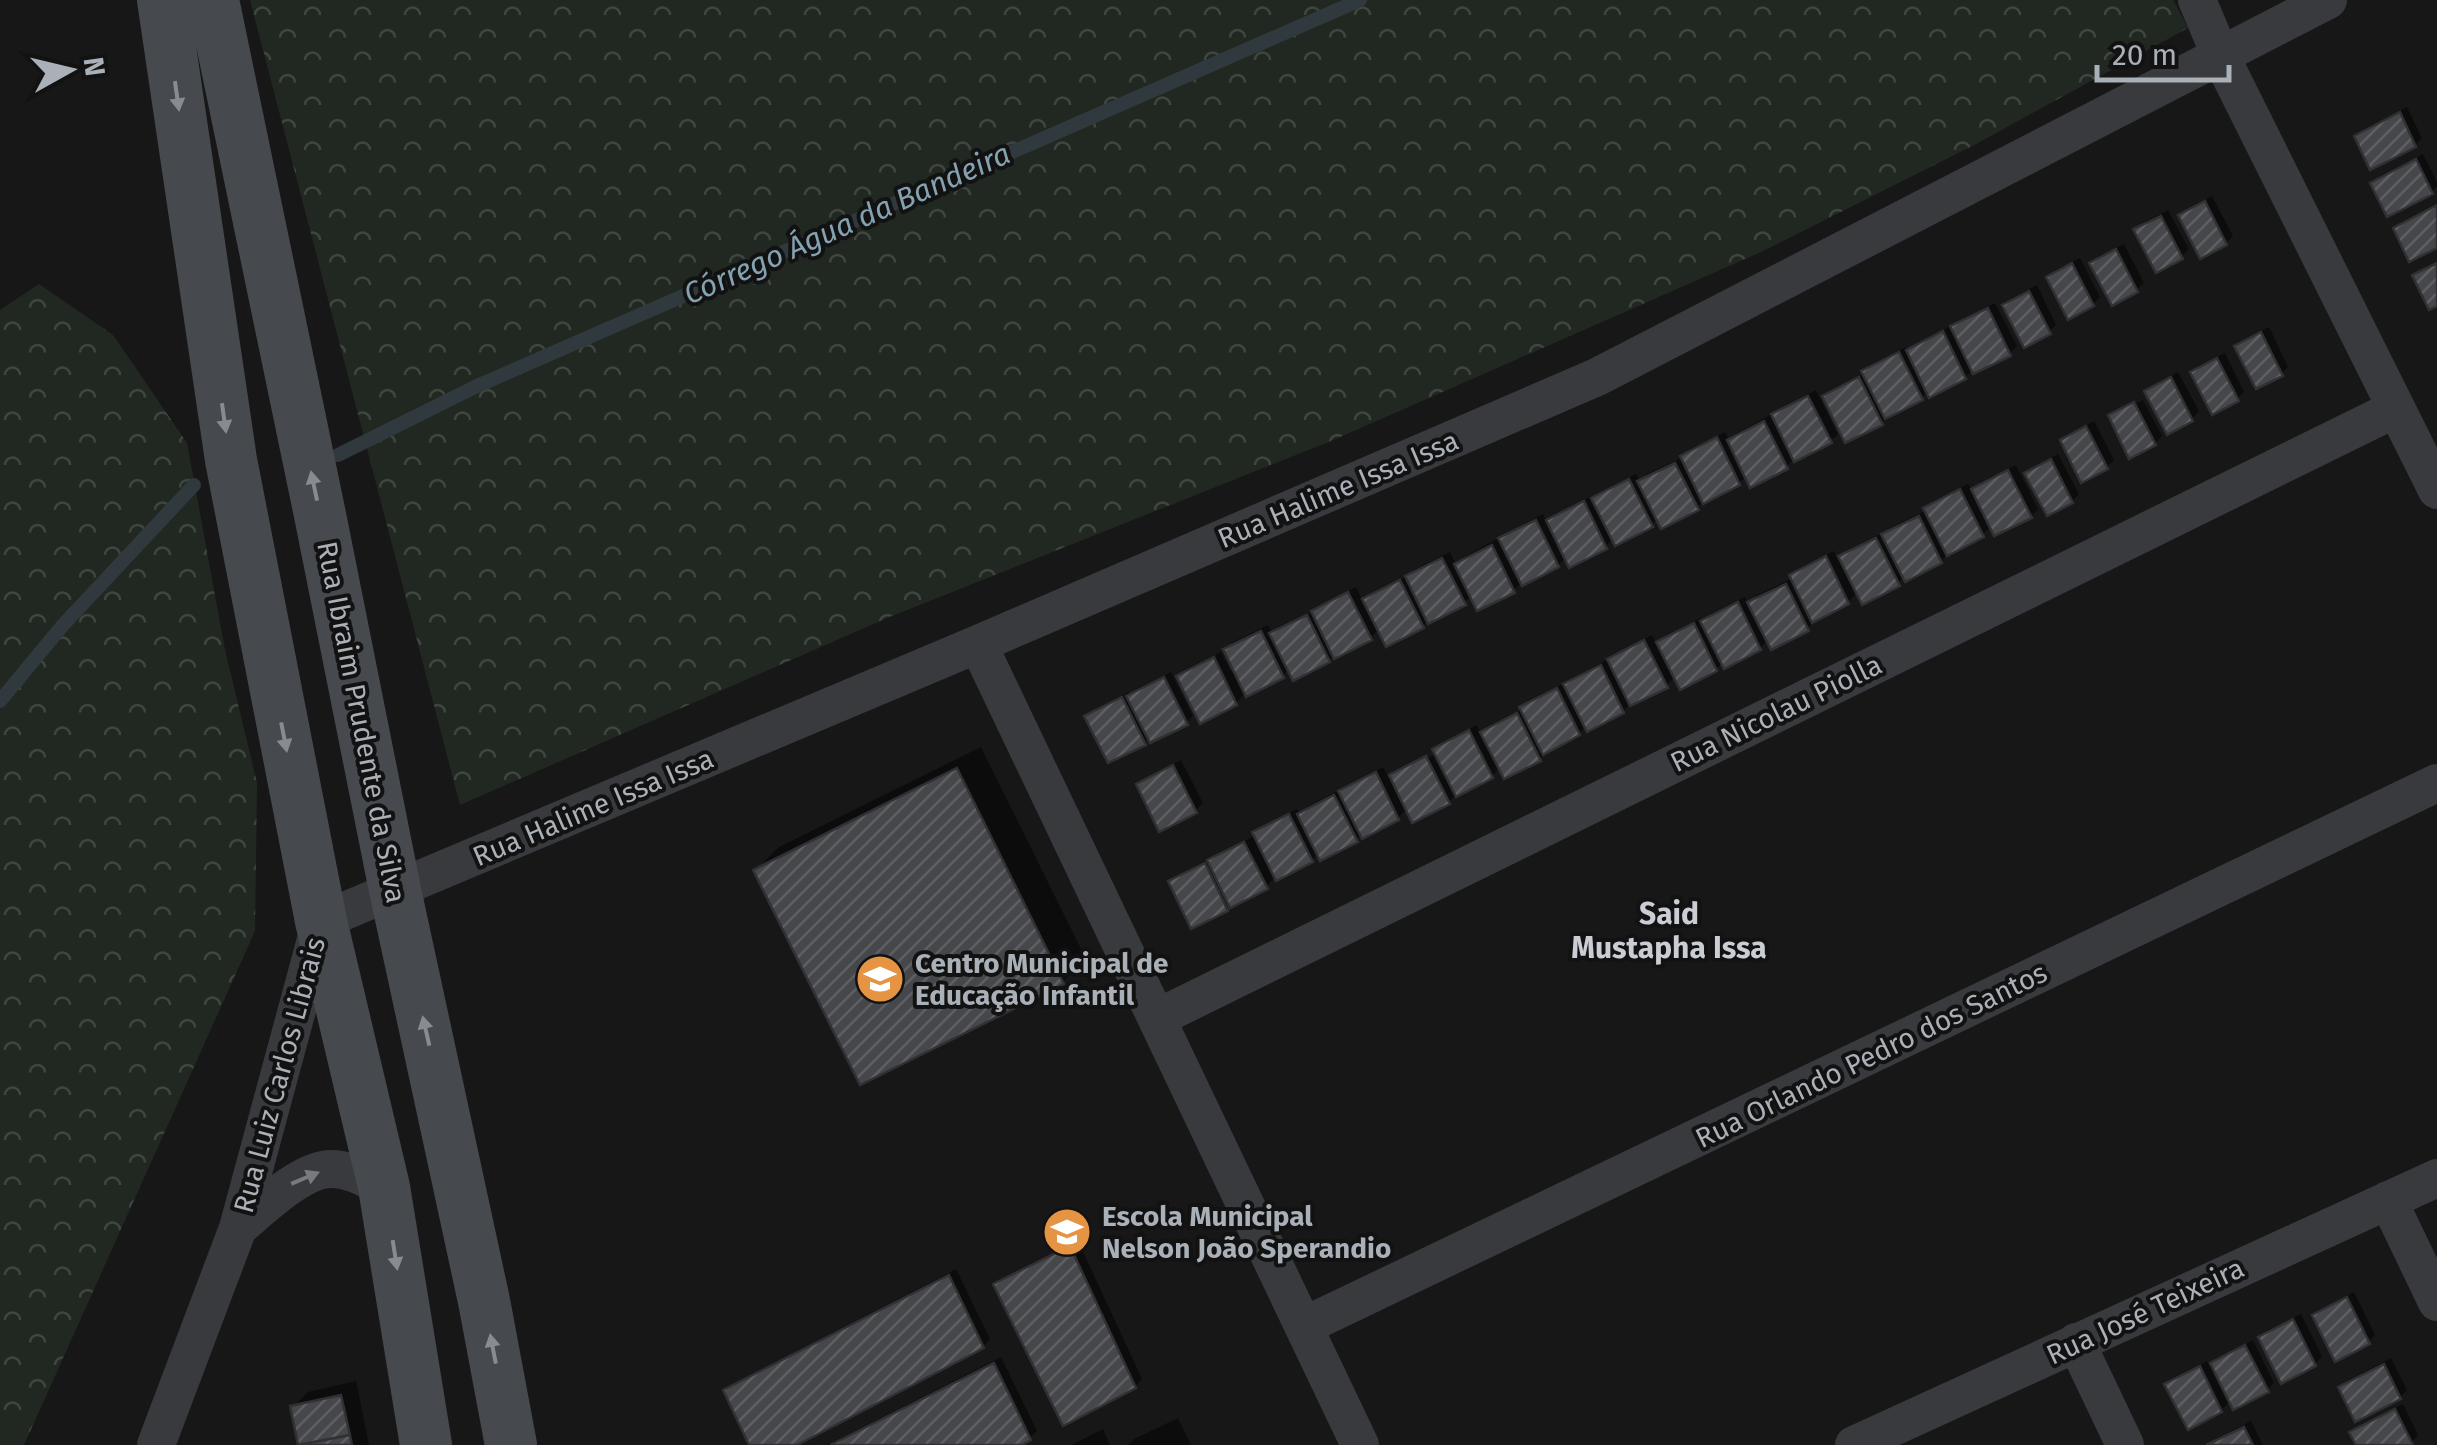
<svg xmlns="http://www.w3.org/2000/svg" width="2437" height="1445" viewBox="0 0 2437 1445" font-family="'Fira Sans',sans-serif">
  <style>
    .forest { fill: url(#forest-crowns) }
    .shadow { fill: #0007 }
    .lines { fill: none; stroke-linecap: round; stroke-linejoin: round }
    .stream { stroke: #30393d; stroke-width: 14 }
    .building { fill: url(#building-hatch); stroke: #313134; stroke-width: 2.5 }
    .street { stroke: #383a3d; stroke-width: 38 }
    .secondary { stroke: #46494d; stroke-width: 52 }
    .oneway { fill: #878c92 }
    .oneway2 { fill: #777b80 }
    .labels { text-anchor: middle; stroke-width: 8; stroke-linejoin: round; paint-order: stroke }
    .street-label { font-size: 28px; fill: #aab0b7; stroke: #121213 }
    .poi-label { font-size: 28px; font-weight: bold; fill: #aab0b7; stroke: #121213; text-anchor: start }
    .water-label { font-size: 30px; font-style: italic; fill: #84a2af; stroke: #121213 }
    .neighbourhood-label { font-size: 30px; font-weight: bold; fill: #caced4; stroke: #121213 }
  </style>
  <defs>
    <pattern id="forest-crowns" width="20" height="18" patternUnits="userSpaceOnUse" patternTransform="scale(2.5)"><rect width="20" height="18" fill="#212821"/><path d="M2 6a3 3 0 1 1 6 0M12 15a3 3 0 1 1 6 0" fill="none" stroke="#3f453f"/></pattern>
    <pattern id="building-hatch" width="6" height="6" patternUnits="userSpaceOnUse" patternTransform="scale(2.5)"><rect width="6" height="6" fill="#46474b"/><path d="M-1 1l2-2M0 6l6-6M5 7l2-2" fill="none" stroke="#5e5f63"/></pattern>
  </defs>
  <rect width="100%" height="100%" fill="#171718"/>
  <!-- forest -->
  <path class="forest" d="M250 0H2173L2188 28 1976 144 1761 252 1331 441 887 618 460 805Z
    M39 284 113 335 187 443 225 650 257 783 255 931 24 1445H0V310Z"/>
  <!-- shadow -->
  <path class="shadow" d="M2407 107 2422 138 2415 145 2357 136 2364 129Z
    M2423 154 2437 182V186L2431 192 2373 183 2380 176Z
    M2212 196 2233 236 2226 243 2181 216 2188 209Z
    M2437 203V245L2396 228 2403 221Z
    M2168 210 2189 249 2181 257 2136 230 2144 222Z
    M2124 244 2144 283 2136 290 2092 263 2099 256Z
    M2080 258 2100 297 2093 304 2049 277 2056 270Z
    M2037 285 2056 325 2049 332 2005 305 2012 298Z
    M1995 303 2017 346 2010 353 1974 371 1973 369 1965 377 1928 391 1921 398 1889 416 1881 423 1825 396 1832 389 1865 373 1871 364 1906 347 1909 351 1916 344 1951 326 1952 328 1960 320Z
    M2269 327 2288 367 2281 374 2237 347 2244 340Z
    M2225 353 2244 392 2237 399 2193 372 2200 365Z
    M2178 372 2199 411 2192 419 2147 392 2155 384Z
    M1816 390 1838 434 1830 441 1795 458 1786 467 1747 475 1739 483 1705 500 1697 508 1658 518 1651 525 1614 538 1605 547 1567 557 1558 565 1520 584 1513 591 1472 595 1464 603 1429 620 1422 626 1380 628 1370 638 1335 654 1329 660 1290 669 1282 676 1246 692 1236 703 1201 720 1179 676 1186 669 1221 652 1231 671 1235 669 1226 650 1233 642 1268 625 1272 633 1279 626 1315 611 1321 605 1356 587 1363 602 1373 592 1408 576 1415 569 1450 552 1456 565 1464 557 1543 514 1547 523 1556 514 1591 496 1593 500 1602 491 1636 474 1640 481 1647 474 1681 458 1690 449 1725 432 1729 441 1737 433Z
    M2143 400 2162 436 2155 443 2111 416 2116 411V414Z
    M2094 421 2114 460 2107 467 2063 441 2070 433Z
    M2058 454 2079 494 2072 501 2027 474 2035 466Z
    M2016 465 2038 509 2031 516 1992 525 1983 534 1948 554 1941 561 1905 576 1898 583 1858 591 1848 602 1813 619 1814 622 1807 629 1768 639 1760 648 1725 665 1723 662 1716 669 1681 686 1676 676 1666 686 1630 704 1623 711 1588 728 1587 725 1579 733 1547 752 1540 759 1500 767 1492 776 1457 794 1448 802 1408 808 1398 818 1362 834 1356 840 1319 852 1312 860 1273 879 1266 887 1192 926 1171 882 1178 875 1256 835 1262 826 1297 809 1300 814 1307 807 1383 767 1389 778 1397 770V774L1438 753 1435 749 1442 742 1477 725 1481 734 1490 725 1523 709 1529 700 1565 683 1566 685 1573 678 1652 635 1657 645 1666 636 1701 618 1703 622 1710 614 1745 597 1749 604 1757 595 1793 578 1792 576 1799 568 1834 551 1838 560 1848 550 1883 533 1884 534 1891 527 1927 510 1933 501 1968 484 1972 491 1981 482Z
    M1171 672 1193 716 1186 723 1150 737 1144 743 1087 716 1095 709 1129 692 1131 694 1136 689Z
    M981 747 1086 959 1063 982 756 870 779 847Z
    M1181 760 1203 803 1195 811 1139 785 1146 778Z
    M1078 1241 1142 1379 1135 1386 1064 1422 996 1285 1003 1278Z
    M956 1269 990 1339 983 1346 792 1445H752L726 1391 733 1384Z
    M2354 1292 2375 1335 2368 1342 2315 1316 2322 1309Z
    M2301 1314 2322 1356 2315 1364 2261 1337 2268 1330Z
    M2253 1340 2274 1383 2267 1390 2231 1400 2221 1410 2167 1384 2174 1377 2207 1361 2210 1367 2221 1357Z
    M1001 1357 1037 1431 1029 1438 1016 1445H827Z
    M2391 1358 2407 1390 2400 1397 2341 1387 2348 1380Z
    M356 1381 369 1445H300L293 1407 308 1392Z
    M2403 1404 2418 1435 2411 1443 2407 1445H2358L2352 1433 2360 1426Z
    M1178 1418 1191 1445H1128L1134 1439Z
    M2251 1421 2263 1445H2205L2207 1443Z
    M1103 1429 1110 1445H1071Z"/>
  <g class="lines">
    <!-- stream -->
    <path class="stream" d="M338 455 477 386 1360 0
      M0 701 63 625 194 485"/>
  </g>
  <!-- building -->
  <path class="building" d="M2400 112 2416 147 2370 170 2354 136Z
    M2416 159 2433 194 2387 217 2370 183Z
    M2205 201 2227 245 2200 259 2178 215Z
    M2437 205V248L2409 262 2393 228Z
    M2161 216 2183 259 2156 273 2133 229Z
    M2116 249 2138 292 2112 306 2089 263Z
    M2072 263 2094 306 2068 320 2046 277Z
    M2437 263V306L2429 310 2412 275Z
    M2029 291 2051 334 2024 348 2002 305Z
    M1988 308 2011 356 1973 374 1950 326Z
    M1943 331 1966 379 1929 398 1906 350Z
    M2261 332 2283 376 2256 389 2234 346Z
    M1899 352 1923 400 1885 419 1861 371Z
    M2217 358 2239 401 2212 415 2190 372Z
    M1859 377 1883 425 1845 443 1822 396Z
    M2171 377 2193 421 2167 435 2144 391Z
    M1808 396 1832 443 1794 462 1771 414Z
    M2134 402 2156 445 2129 459 2108 415Z
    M1764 421 1788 469 1750 488 1727 440Z
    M2086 426 2108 469 2081 483 2060 440Z
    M1717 437 1740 485 1703 504 1680 456Z
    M2051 459 2073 503 2047 516 2024 473Z
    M1675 463 1699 510 1661 529 1637 481Z
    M2008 470 2032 518 1994 536 1971 489Z
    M1629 479 1653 527 1615 546 1591 498Z
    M1960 489 1984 537 1947 556 1923 508Z
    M1584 501 1607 549 1569 568 1546 520Z
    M1919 516 1942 563 1905 582 1881 534Z
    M1536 520 1559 567 1522 586 1498 538Z
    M1876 538 1900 586 1862 605 1838 556Z
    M1492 545 1515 593 1477 611 1454 564Z
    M1826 556 1849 604 1812 623 1789 575Z
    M1442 558 1466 605 1428 624 1405 576Z
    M1400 580 1424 628 1386 647 1362 599Z
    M1786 584 1809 631 1771 650 1747 602Z
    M1348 592 1372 640 1334 659 1311 611Z
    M1738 602 1761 650 1724 669 1700 621Z
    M1307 615 1330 662 1293 681 1269 633Z
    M1694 623 1717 671 1680 690 1656 642Z
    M1261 631 1284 678 1246 697 1223 649Z
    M1644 640 1668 688 1630 706 1607 659Z
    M1214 657 1237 705 1200 724 1176 676Z
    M1601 665 1624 713 1587 732 1563 684Z
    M1164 677 1188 725 1150 743 1126 696Z
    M1557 688 1580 735 1543 755 1519 707Z
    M1122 697 1146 745 1108 763 1084 716Z
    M1517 713 1541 761 1504 779 1480 732Z
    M1469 730 1493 778 1456 797 1432 749Z
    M1426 756 1450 804 1412 823 1389 775Z
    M1173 765 1197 813 1159 832 1136 784Z
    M957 768 1064 984 860 1085 753 870Z
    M1376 772 1399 820 1362 839 1338 791Z
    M1334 795 1358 842 1320 861 1297 814Z
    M1289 814 1313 862 1276 881 1252 832Z
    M1244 842 1268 889 1230 908 1207 860Z
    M1205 863 1228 911 1191 929 1168 881Z
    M1070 1246 1136 1388 1063 1426 993 1284Z
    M949 1275 984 1348 797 1445H749L723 1390Z
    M2347 1297 2370 1344 2335 1362 2312 1315Z
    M2293 1319 2316 1366 2281 1384 2258 1337Z
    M2245 1345 2269 1392 2233 1410 2210 1363Z
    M994 1363 1031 1440 1022 1445H830Z
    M2384 1364 2401 1399 2355 1422 2338 1387Z
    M2200 1366 2222 1412 2188 1430 2164 1384Z
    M341 1395 350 1435 298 1445 290 1406Z
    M2395 1409 2413 1445H2356L2349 1432Z
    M2244 1427 2253 1445H2206Z
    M350 1435 352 1445H299Z"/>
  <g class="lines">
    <!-- street -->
    <path class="street" d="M2197 0 2221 57 2437 490
      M978 644 1360 1445
      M1157 1018 2395 409
      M2388 1200 2437 1302
      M238 1228C260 1210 301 1169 331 1169 350 1169 367 1179 384 1187
      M1304 1326 2437 783
      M2076 1342 2125 1445
      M156 1445 238 1228 321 921 978 644 1597 377 2328 0
      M1854 1445 2437 1178"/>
    <!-- secondary -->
    <path class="secondary" d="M163 0 231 460 321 921 384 1187 426 1445
      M213 0 319 510 395 890 484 1301 511 1445"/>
  </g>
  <!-- one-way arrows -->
  <defs><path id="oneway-solid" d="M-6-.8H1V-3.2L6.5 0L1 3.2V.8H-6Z" transform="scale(2.5)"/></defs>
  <g class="oneway">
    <use href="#oneway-solid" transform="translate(177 96) rotate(82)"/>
    <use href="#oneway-solid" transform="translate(224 418) rotate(82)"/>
    <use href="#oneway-solid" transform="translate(314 486) rotate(-102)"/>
    <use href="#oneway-solid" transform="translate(284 737) rotate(79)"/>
    <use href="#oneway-solid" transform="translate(426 1031) rotate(-103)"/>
    <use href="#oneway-solid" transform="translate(395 1255) rotate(81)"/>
    <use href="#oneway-solid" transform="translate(493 1349) rotate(-101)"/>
  </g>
  <use class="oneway2" href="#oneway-solid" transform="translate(305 1178) rotate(-23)"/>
  <!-- icons -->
  <defs>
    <g id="school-disc" transform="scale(2.5)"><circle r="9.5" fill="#e49443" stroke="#121213"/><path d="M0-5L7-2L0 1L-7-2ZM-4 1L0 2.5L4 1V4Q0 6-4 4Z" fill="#fff"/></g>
  </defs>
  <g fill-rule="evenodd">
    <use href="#school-disc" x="880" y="979"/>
    <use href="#school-disc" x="1067" y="1232"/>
  </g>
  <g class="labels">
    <!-- street labels -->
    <g class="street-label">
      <text transform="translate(1338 489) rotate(-23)" y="10">Rua Halime Issa Issa</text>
      <text transform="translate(1776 713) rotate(-26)" y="10">Rua Nicolau Piolla</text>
      <text transform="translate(362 722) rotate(79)" y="10">Rua Ibraim Prudente da Silva</text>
      <text transform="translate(593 807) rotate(-23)" y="10">Rua Halime Issa Issa</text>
      <text transform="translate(1871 1055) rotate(-26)" y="10">Rua Orlando Pedro dos Santos</text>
      <text transform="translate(279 1075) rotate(-75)" y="10">Rua Luiz Carlos Librais</text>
      <text transform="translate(2145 1311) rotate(-25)" y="10">Rua José Teixeira</text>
    </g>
    <!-- poi labels -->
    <g class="poi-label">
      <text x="915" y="973">Centro Municipal de<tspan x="915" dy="32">Educação Infantil</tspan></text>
      <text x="1102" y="1226">Escola Municipal<tspan x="1102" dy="32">Nelson João Sperandio</tspan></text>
    </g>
    <!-- water labels -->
    <g class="water-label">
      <text transform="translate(847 224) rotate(-24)" y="10">Córrego Água da Bandeira</text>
    </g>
    <!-- neighbourhood labels -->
    <g class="neighbourhood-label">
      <text x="1669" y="924">Said<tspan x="1669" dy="34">Mustapha Issa</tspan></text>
    </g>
  </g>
  <!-- north arrow -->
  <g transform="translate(70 70) rotate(82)" stroke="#121213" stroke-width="8" paint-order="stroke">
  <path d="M0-8L18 38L0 25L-18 38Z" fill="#aab0b7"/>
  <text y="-15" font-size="28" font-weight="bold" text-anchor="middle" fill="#aab0b7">N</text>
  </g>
  <!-- scale -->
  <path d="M2097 65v15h132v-15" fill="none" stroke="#aab0b7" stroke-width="5"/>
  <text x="2112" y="65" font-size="30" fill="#aab0b7" stroke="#121213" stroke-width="8" paint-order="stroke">20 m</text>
</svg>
